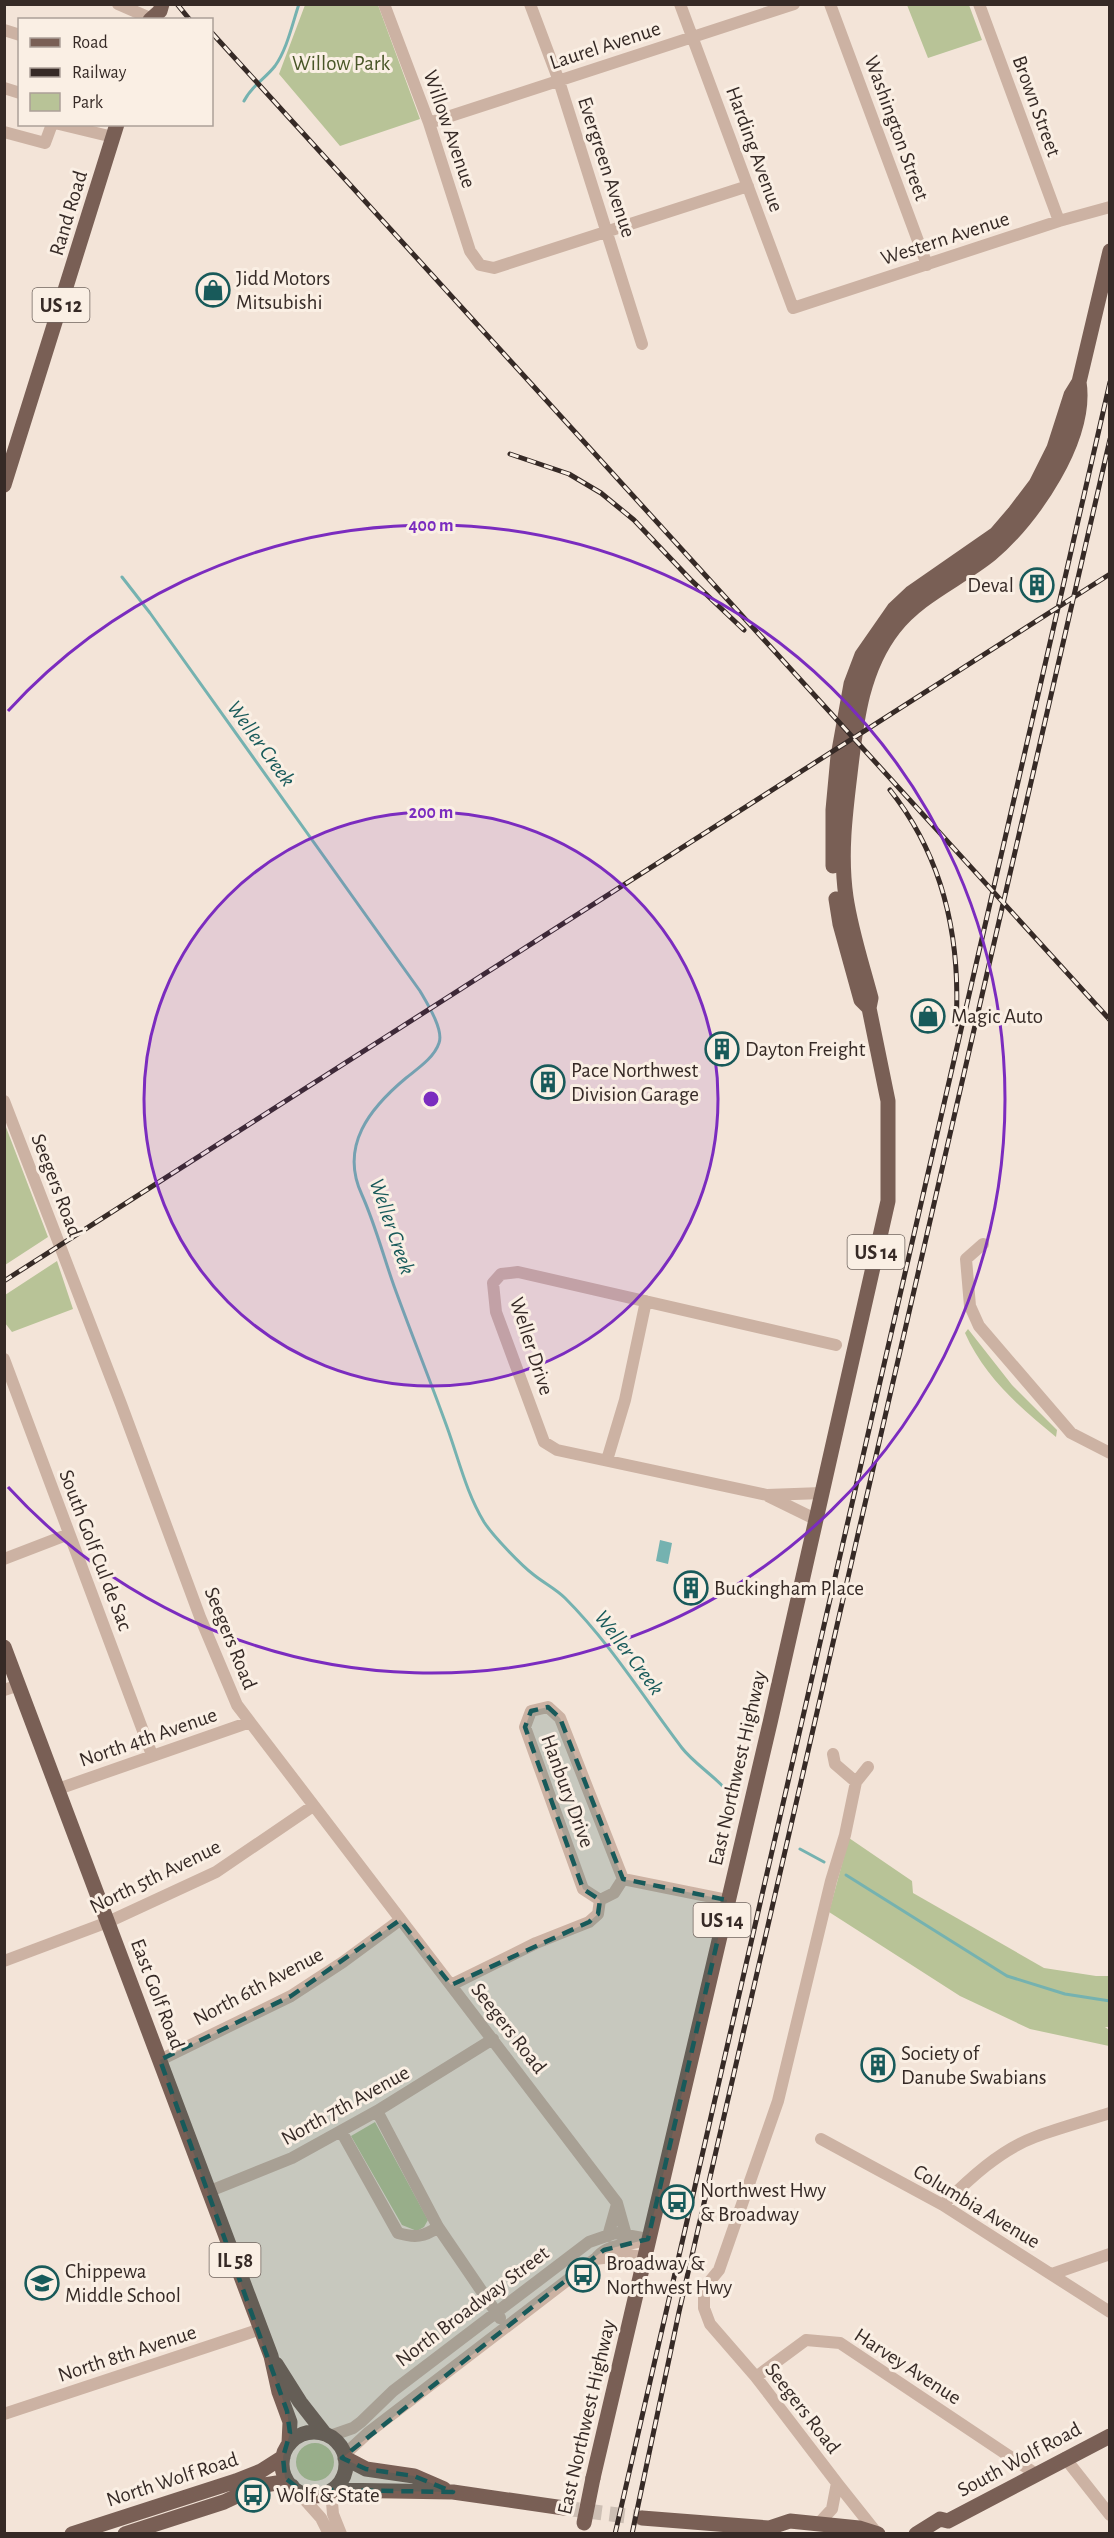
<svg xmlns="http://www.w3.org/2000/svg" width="1114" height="2538" viewBox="0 0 1114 2538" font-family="'Alegreya Sans',sans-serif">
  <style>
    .green { fill: #b8c397 }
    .water { fill: #75b2b0 }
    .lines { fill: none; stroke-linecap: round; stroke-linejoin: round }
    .stream { stroke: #75b2b0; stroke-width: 3 }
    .major-tunnel { stroke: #cdbfb4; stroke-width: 15; stroke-dasharray: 15 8; stroke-linecap: butt }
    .minor { stroke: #ccb2a3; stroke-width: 12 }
    .major { stroke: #795f55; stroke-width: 15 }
    .rail-casing { stroke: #362a26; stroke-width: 5 }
    .rail { stroke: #faefe4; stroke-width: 3; stroke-dasharray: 9; stroke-linecap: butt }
    .major-bridge { stroke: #795f55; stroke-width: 15 }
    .marked { fill: #185a5a; fill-opacity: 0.2; stroke: #185a5a; stroke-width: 4.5; stroke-dasharray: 12 8; stroke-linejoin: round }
    .ring { fill: none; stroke: #7b2cbf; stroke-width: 3 }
    .labels { text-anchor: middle; stroke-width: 6; stroke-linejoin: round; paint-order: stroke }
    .shield { fill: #faefe4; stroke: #71655f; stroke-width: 1.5 }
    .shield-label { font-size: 20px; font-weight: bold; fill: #362a26 }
    .street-label { font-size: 21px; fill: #362a26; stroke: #faefe4 }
    .park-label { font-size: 21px; fill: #495628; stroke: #faefe4 }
    .poi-label { font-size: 21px; fill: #362a26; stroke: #faefe4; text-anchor: start }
    .water-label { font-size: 22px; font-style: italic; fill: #185a5a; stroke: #faefe4 }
    .centre { fill: #7b2cbf; stroke: #faefe4; stroke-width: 3 }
    .ring-label { font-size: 18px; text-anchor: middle; font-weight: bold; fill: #7b2cbf; stroke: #faefe4; stroke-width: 6; stroke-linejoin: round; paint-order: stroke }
  </style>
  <rect width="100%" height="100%" fill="#f3e4d8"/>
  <!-- green -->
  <path class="green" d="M305 5H378L420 119 340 146 279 74Z
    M907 5H969L982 40 928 58Z
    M4 1122 48 1237 5 1265H4Z
    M57 1261 73 1309 12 1332 5 1323V1295Z
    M968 1329 1012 1385 1057 1430 1056 1437C1020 1408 984 1376 965 1333Z
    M849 1838 912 1881 913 1893 1044 1968 1096 1976H1109V2027H1105L1109 2030V2046L1030 2029 960 1996 829 1912Z
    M375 2122 428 2220 424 2227 417 2231 402 2225 351 2136Z
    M296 2462a19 19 0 1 1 38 0a19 19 0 1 1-38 0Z"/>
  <!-- water -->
  <path class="water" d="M660 1540 672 1543 668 1564 656 1561Z"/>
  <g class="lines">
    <!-- stream -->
    <path class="stream" d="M244 101C253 84 264 80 275 66 287 49 292 25 299 4
      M122 577 150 613 420 991C427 1003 444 1030 439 1043 434 1058 417 1069 406 1078 370 1108 339 1146 362 1195 375 1224 383 1255 394 1286 411 1333 430 1380 447 1427 459 1460 466 1492 484 1522 493 1536 521 1565 534 1575 544 1583 556 1589 565 1598 610 1643 644 1698 682 1748 696 1766 723 1781 732 1799
      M800 1849 824 1862
      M846 1875 1007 1976 1065 1994 1110 2001"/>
    <!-- major-tunnel -->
    <path class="major-tunnel" d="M564 2508 642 2518"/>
    <!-- minor -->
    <path class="minor" d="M118 4 150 18
      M384 4 429 123 470 251 480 265 494 268 748 186
      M530 4 559 81 642 344
      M680 4 793 308 1059 221 1110 207
      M830 4 927 265
      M979 4 1059 221
      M4 30 20 35
      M4 88 20 93
      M429 123 794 4
      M59 124 113 137
      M4 132 45 143 52 124
      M4 1101 121 1404 200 1617 237 1705 617 2203 626 2235
      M983 1244 966 1259 970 1306 979 1326 1071 1433 1110 1453
      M4 1359 152 1755
      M607 1460 625 1400 646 1301
      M822 1493 767 1495 557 1450 544 1442 496 1312 493 1283 501 1274 518 1272 836 1345
      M768 1496 815 1519
      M4 1559 69 1534
      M4 1690 19 1685
      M548 1707 560 1718 623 1879 614 1893 600 1900 583 1889 525 1727 531 1711Z
      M833 1754 835 1764 856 1782
      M58 1789 250 1722
      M623 1879 727 1900
      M4 1961 108 1922 216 1872 313 1806
      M451 1985 536 1943 589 1922 598 1914 600 1900
      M160 2060 291 1996 343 1962 400 1920
      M377 2111 438 2227 500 2318
      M341 2131 398 2233C415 2238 424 2237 438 2227
      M821 2139 943 2205 1110 2312
      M210 2191 292 2158 377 2111 493 2039
      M943 2205C969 2179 1000 2150 1035 2137 1059 2128 1085 2121 1110 2113
      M608 2236 617 2204
      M597 2257C610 2243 627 2246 644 2240
      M1052 2274 1110 2254
      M756 2377 806 2340 840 2343 1036 2474
      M4 2414 261 2329
      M330 2436 353 2428 361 2422 393 2391 589 2242 615 2233 648 2239
      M344 2455 369 2432 595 2259 627 2255 644 2257
      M1065 2458 1110 2515
      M837 2483 756 2377 710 2324 704 2308V2295L710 2281 719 2270 778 2101 831 1881 845 1835 856 1782 868 1767
      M296 2490 321 2518 329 2534
      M331 2491 333 2514 341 2534
      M819 2523 832 2509 837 2483 876 2532"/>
    <!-- major -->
    <path class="major" d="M150 20 160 11 162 4
      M4 485 117 124
      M833 866V810L838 756 851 684 862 655 894 609 911 593 996 534 1014 513 1036 484 1054 448 1071 395 1079 382 1110 251
      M836 899 840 924 861 1000 869 1008
      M4 1647 271 2356 279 2392 290 2422 289 2443
      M276 2364 300 2402 325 2434
      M282 2464a32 32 0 1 1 64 0a32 32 0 1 1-64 0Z
      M345 2458 366 2469 414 2476 444 2489
      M593 2478 770 1723 888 1201V1101L869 1008 871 998C862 964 851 931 846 897 840 856 845 815 850 774 856 724 861 670 894 628 920 595 959 580 991 554 1033 519 1088 438 1079 382
      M332 2490 453 2492 564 2508
      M642 2518 769 2528 790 2521 859 2528 878 2534
      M72 2534 236 2481 261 2471 283 2457
      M125 2534 224 2502 258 2486 277 2483 292 2486
      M916 2534 940 2519 948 2521 1110 2436"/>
    <!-- rail casing -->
    <g class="rail-casing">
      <path id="rail" d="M177 4 190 20
        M212 33 1110 1020
        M510 454 569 474 601 493 634 520 690 579 744 630
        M890 790C944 858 961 939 956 1024
        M4 1281 1110 574
        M615 2534 1110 382
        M632 2534 679 2312 1110 439"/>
    </g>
    <!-- rail -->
    <use href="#rail" class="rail"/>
    <!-- major-bridge -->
    <path class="major-bridge" d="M584 2523 593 2478"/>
  </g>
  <!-- marked area -->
  <path class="marked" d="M548 1707 560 1718 623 1879 727 1900 648 2239 604 2250 342 2458 366 2469 414 2476 453 2492 333 2490 307 2495 285 2478 283 2457 290 2433 287 2411 160 2060 291 1996 400 1920 451 1985 589 1922 598 1914 600 1900 583 1889 525 1727 531 1711Z"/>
  <!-- distance rings -->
  <circle cx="431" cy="1099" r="287" fill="#7b2cbf" fill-opacity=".12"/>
  <g class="ring">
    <circle cx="431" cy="1099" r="287"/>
    <path d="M8 711A574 574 0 1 1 8 1487"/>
  </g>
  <!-- icons -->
  <defs>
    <g id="shop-ring" transform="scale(1.725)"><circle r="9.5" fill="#faefe4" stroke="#185a5a" stroke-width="1.5"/><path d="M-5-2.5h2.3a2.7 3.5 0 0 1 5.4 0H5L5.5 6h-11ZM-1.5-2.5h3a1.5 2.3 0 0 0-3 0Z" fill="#185a5a"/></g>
    <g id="building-ring" transform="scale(1.725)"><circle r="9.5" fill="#faefe4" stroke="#185a5a" stroke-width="1.5"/><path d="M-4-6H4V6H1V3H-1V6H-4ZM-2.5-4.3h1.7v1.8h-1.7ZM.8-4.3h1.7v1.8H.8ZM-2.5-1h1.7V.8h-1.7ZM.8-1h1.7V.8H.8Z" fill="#185a5a"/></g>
    <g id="bus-ring" transform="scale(1.725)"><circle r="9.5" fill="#faefe4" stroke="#185a5a" stroke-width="1.5"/><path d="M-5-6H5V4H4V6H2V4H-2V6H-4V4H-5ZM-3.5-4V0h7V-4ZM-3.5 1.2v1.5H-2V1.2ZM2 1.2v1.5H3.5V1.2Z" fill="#185a5a"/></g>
    <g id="school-ring" transform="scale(1.725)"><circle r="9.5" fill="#faefe4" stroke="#185a5a" stroke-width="1.5"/><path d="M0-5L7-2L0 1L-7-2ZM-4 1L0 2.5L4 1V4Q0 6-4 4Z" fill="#185a5a"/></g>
  </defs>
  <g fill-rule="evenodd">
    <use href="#shop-ring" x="213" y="290"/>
    <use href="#building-ring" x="1037" y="585"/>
    <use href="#shop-ring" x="928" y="1016"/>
    <use href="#building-ring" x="722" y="1049"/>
    <use href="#building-ring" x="548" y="1082"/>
    <use href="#building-ring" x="691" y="1588"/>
    <use href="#building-ring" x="878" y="2065"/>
    <use href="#bus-ring" x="677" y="2202"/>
    <use href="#bus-ring" x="583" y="2275"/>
    <use href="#school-ring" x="42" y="2283"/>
    <use href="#bus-ring" x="253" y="2495"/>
  </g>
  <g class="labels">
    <!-- shield labels -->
    <g class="shield">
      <rect x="32.5" y="288" width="57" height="34" rx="4.5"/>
      <rect x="847.5" y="1235" width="57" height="34" rx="4.5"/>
      <rect x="693.5" y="1903" width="57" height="34" rx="4.5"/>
      <rect x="209.5" y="2243" width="51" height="34" rx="4.5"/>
    </g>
    <g class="shield-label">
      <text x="61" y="312">US 12</text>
      <text x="876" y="1259">US 14</text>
      <text x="722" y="1927">US 14</text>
      <text x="235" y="2267">IL 58</text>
    </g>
    <!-- street labels -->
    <g class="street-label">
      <text transform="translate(605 45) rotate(-18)" y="7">Laurel Avenue</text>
      <text transform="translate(1037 106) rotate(70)" y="7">Brown Street</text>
      <text transform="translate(897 128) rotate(70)" y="7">Washington Street</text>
      <text transform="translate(450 129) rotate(71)" y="7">Willow Avenue</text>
      <text transform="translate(755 149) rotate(70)" y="7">Harding Avenue</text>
      <text transform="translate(607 167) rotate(72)" y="7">Evergreen Avenue</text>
      <text transform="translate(68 213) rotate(-73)" y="7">Rand Road</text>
      <text transform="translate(945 238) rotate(-18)" y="7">Western Avenue</text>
      <text transform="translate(57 1185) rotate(69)" y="7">Seegers Road</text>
      <text transform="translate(532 1346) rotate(72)" y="7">Weller Drive</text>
      <text transform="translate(96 1550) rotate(69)" y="7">South Golf Cul de Sac</text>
      <text transform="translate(231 1638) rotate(68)" y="7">Seegers Road</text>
      <text transform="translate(148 1737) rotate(-19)" y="7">North 4th Avenue</text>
      <text transform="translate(737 1768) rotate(-77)" y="7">East Northwest Highway</text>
      <text transform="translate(568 1791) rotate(70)" y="7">Hanbury Drive</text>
      <text transform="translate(155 1876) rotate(-26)" y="7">North 5th Avenue</text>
      <text transform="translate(258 1986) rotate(-28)" y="7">North 6th Avenue</text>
      <text transform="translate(158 1994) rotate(69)" y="7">East Golf Road</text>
      <text transform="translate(509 2028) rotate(52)" y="7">Seegers Road</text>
      <text transform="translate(345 2105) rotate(-29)" y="7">North 7th Avenue</text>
      <text transform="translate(977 2206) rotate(31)" y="7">Columbia Avenue</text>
      <text transform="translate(472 2306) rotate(-37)" y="7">North Broadway Street</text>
      <text transform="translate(127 2353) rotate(-18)" y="7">North 8th Avenue</text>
      <text transform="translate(908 2366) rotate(33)" y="7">Harvey Avenue</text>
      <text transform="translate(803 2408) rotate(52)" y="7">Seegers Road</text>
      <text transform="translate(586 2417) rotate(-77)" y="7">East Northwest Highway</text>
      <text transform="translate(1019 2459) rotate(-28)" y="7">South Wolf Road</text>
      <text transform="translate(172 2479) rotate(-18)" y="7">North Wolf Road</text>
    </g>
    <!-- park labels -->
    <g class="park-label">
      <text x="341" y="70">Willow Park</text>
    </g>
    <!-- poi labels -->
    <g class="poi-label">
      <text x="236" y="285">Jidd Motors<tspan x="236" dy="24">Mitsubishi</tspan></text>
      <text x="1014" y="592" text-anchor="end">Deval</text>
      <text x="951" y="1023">Magic Auto</text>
      <text x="745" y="1056">Dayton Freight</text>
      <text x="571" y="1077">Pace Northwest<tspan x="571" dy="24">Division Garage</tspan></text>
      <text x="714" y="1595">Buckingham Place</text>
      <text x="901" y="2060">Society of<tspan x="901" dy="24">Danube Swabians</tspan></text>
      <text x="700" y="2197">Northwest Hwy<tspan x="700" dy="24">&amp; Broadway</tspan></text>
      <text x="606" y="2270">Broadway &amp;<tspan x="606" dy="24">Northwest Hwy</tspan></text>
      <text x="65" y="2278">Chippewa<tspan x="65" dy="24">Middle School</tspan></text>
      <text x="276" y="2502">Wolf &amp; State</text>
    </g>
    <!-- water labels -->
    <g class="water-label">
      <text transform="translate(262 743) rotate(54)" y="8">Weller Creek</text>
      <text transform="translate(393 1226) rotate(71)" y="8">Weller Creek</text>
      <text transform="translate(630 1652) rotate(53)" y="8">Weller Creek</text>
    </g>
  </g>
  <circle cx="431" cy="1099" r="9" class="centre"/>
  <g class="ring-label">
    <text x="431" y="531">400 m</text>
    <text x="431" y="818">200 m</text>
  </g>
  <!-- border -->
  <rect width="1114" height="2538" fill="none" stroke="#362a26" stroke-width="12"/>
  <!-- legend -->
  <rect x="18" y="18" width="195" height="108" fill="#faefe4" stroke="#aca098" stroke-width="1.5"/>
  <rect x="30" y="38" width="30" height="9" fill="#795f55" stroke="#aca098" stroke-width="1.5"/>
  <text x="72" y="48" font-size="18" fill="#362a26">Road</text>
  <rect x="30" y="68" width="30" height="9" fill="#362a26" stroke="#aca098" stroke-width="1.5"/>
  <text x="72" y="78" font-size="18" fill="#362a26">Railway</text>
  <rect x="30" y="93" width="30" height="18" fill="#b8c397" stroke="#aca098" stroke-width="1.5"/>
  <text x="72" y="108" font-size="18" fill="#362a26">Park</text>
</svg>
